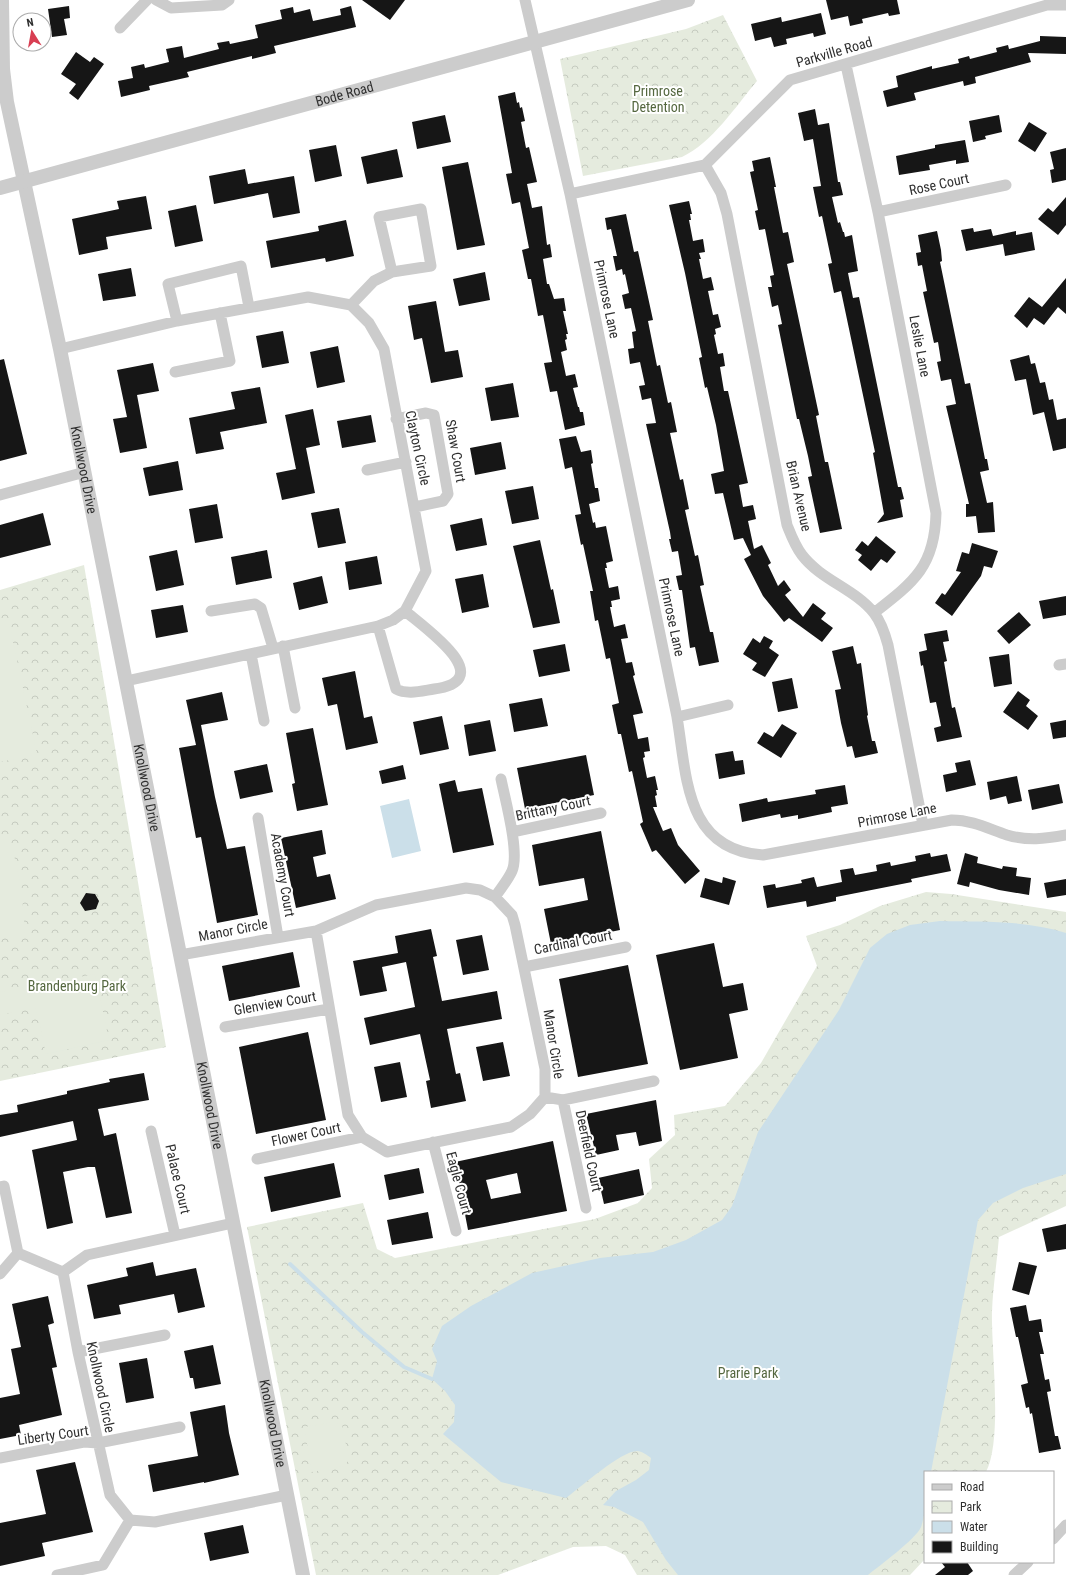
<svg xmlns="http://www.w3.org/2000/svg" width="1066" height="1575" viewBox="0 0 1066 1575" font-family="'Roboto Condensed',sans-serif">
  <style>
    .park { fill: url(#park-crowns) }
    .pitch { fill: #e5ebde }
    .water { fill: #cbdfe9 }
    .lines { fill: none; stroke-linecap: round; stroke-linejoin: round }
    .stream { stroke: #cbdfe9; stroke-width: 4 }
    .building { fill: #161616; fill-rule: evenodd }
    .minor { stroke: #ccc; stroke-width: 11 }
    .tertiary { stroke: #ccc; stroke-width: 14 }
    .labels { text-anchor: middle; stroke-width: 4; stroke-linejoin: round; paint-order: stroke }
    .street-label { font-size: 14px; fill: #2f2f2f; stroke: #fff }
    .park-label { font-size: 14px; fill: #54673f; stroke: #fff }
  </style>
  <defs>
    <pattern id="park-crowns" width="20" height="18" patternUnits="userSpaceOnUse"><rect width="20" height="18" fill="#e5ebde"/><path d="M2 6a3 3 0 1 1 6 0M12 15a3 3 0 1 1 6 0" fill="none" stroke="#c5cabf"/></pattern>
  </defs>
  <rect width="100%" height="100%" fill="#fff"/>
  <!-- park -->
  <path class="park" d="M723 15 757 81C736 106 712 143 682 157L583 176 560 59 686 29Z
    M84 565 166 1047 0 1081V590Z
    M926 892 951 894 1066 912V1206L999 1237C997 1262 993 1286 992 1311 991 1351 1003 1439 986 1472H925V1559L910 1575H637L625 1555 606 1546 573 1547 498 1575H316L247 1227 363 1203 377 1249 395 1258 595 1219 638 1203 652 1188 649 1159 675 1135 674 1115 725 1106 761 1063 817 966 806 936 840 925 880 906Z"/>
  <!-- pitch -->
  <path class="pitch" d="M0 618 9 623 37 754 0 762Z
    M0 835 12 847 21 884 25 932 0 937Z
    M95 974 109 1040 46 1054 36 1008 0 1015V992Z
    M335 1422 342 1425 349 1460 343 1466 312 1472 304 1427Z"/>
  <!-- water -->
  <path class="water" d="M409 799 421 851 392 858 380 806Z
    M940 921C981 922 1026 920 1066 933V1174L1023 1188 993 1203 978 1220 931 1472H925C925 1489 927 1511 921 1527 916 1539 879 1566 868 1575H678L666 1560 643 1522 614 1507 603 1505 616 1491 636 1480 649 1470 651 1458C647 1455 642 1451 637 1451 621 1451 581 1487 566 1498L501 1482 443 1434 454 1422 455 1405 445 1391 432 1379 437 1361 432 1349 442 1326 471 1306 532 1273 600 1258 653 1252 686 1240 722 1220 732 1206 758 1132 839 1010 870 948 887 934 910 925Z"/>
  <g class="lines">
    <!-- stream -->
    <path class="stream" d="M290 1264 362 1332 404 1367 432 1379"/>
  </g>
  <!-- building -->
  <path class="building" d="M362 0H405L390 20Z
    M826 0H897L900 14 889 16 888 13 862 19 863 23 850 26 848 16 831 20Z
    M69 6 70 18 64 19 67 35 52 37 48 9Z
    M351 6 356 27 274 46 276 53 252 59V56L187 72 189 77 149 86 150 90 121 97 118 81 133 78 131 67 144 64 145 68 169 62 166 49 182 46 184 58 219 49 217 43 229 41 230 44 258 38 255 25 282 19 280 10 293 7 294 13 310 9 313 21 341 15 340 9Z
    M821 13 826 34 814 37 813 33 786 39 787 44 774 47 771 37 755 41 751 24 781 17 782 22Z
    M1040 36 1066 37V54L1028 53 1031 62 975 77 976 83 964 86 963 81 914 93 916 100 887 107 883 91 898 87 896 76 932 66V69L959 63 958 59 969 56 970 59 997 52 996 48 1008 45 1009 49 1040 41Z
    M76 52 90 62 94 57 104 64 78 100 69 93 76 84 61 74Z
    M515 92 517 103 519 102 520 108 522 107 525 121 521 122 526 148 529 147 537 182 527 184 532 208 542 206 547 245 550 244 552 257 543 259 547 284H549L554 299 564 298 566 311H563L568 334H566L567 339 565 340 567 350 561 352 566 376 575 374 578 387 573 388 578 407H579L580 412H583L585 425 565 430 557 391 550 392 544 363 552 362 543 315 538 316 531 279H528L522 250 529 248 520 202 512 204 506 174 512 173 498 96Z
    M815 109 818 125 829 123 838 182H840L843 195 832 197 838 223 840 222 843 232H844L845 237 852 235 858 271 848 273 853 298 859 297 898 487H901L904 499 900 500 903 517 877 523 884 514 873 453 875 452 841 291 834 293 828 264 832 263 822 216 819 217 813 187 821 186 813 139 804 141 798 113Z
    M445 115 451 142 417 149 412 122Z
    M999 115 1002 132 985 136 986 139 973 142 969 121Z
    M1029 122 1047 133 1035 152 1018 141Z
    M965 140 969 162 956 164V160L929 165 930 170 899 175 896 156 935 148V145Z
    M336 145 342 176 315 182 309 150Z
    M1066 148V180L1052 183 1050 170 1054 169 1050 152Z
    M397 149 403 177 367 184 361 157Z
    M770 157 776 187H774L783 233 788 232 794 262 787 264 819 415 816 416 825 462H828L842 529 820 533 808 477 812 476 808 456 799 419H797L778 325 782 324 778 305 772 307 768 287H772L770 276 774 275 765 229 759 230 755 211 758 210 750 172 754 171 752 161Z
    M468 162 485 245 457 250 442 167Z
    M245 169 248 184 294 176 300 213 273 218 268 193 214 204 209 176Z
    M146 196 152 229 106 237 108 249 79 255 72 219 119 209 117 201Z
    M1066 197V225L1058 235 1038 219 1048 208 1053 212Z
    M689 201 692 214H690L691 220H689L693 241 703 239 705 252 699 253 701 259H699L703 279 711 277 714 290 708 291 713 315 718 314 721 327 715 329 716 334 714 335 718 354 723 353 725 366 720 367 724 391H728L748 483 739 485 743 507 753 505 756 519 748 521 754 549 762 545 771 563 768 565 778 586 784 580 791 590 785 595 803 617 813 603 826 613 821 619 833 628 822 642 789 618 784 622 763 596 744 559 751 555 743 538 734 540 723 493 715 494 711 474 724 471 716 425 707 387 705 388 699 358 702 357 685 273 669 205Z
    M196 205 203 241 175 247 168 211Z
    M626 214 634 252 638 251 653 320 648 321 657 366 660 365 668 403 671 402 677 432 670 433 680 480 683 479 689 509 685 510 695 556 698 555 704 585 700 586 710 632H713L719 662 699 666 695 647 690 648 682 590H679L676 576 682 575 678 551 672 552 669 539H671L670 532 646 424 656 423 651 398 642 400 639 386 645 385 640 362 630 364 628 349 634 348 632 332 636 331 631 308 625 309 622 295 629 293 625 274 623 275 622 269 616 271 613 256H617L611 229 607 230 605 218Z
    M346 220 354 256 326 262 325 258 271 268 266 241 319 231 318 226Z
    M973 228 974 232 991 229 993 236 1016 231V235L1032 232 1035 250 1005 256 1003 244 966 251 961 230Z
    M937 231 941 250 942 261 940 262 965 384 970 383 985 459H987L989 470 980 472 987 503 993 502 995 532 978 533 976 516 966 517V504H969L946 406 956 404 951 379 941 381 937 362 941 361 938 342 934 343 923 292 927 291 922 265 918 266 916 253 921 252 918 235Z
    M131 268 136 296 103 301 98 274Z
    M485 272 490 300 459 306 453 279Z
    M1066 278V314L1058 307 1044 325 1034 318 1027 328 1014 316 1029 297 1042 307Z
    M436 301 445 352 458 350 463 377 431 383 422 338 414 340 408 306Z
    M283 331 289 363 262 368 256 336Z
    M338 346 345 382 317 388 310 352Z
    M1029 355 1031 364 1035 363 1040 383 1045 382 1049 400 1053 399 1057 420 1066 418V448L1053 451 1044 412 1033 415 1026 379 1015 381 1010 360Z
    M4 359 27 454 0 461V360Z
    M153 363 159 391 137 395 147 448 120 453 113 419 127 417 117 370Z
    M513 383 519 417 491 421 485 388Z
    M260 387 267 423 220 432 224 449 196 454 189 418 235 409 231 392Z
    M313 409 320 445 306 448 315 493 282 500 276 473 296 469 285 415Z
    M371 415 376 442 342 448 337 421Z
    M576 436 581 452 591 450 593 463 591 464 595 488H598L600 501 589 504 593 523 595 522 596 528 606 526 613 561 606 563 607 568H605L609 588 618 586 620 599 611 601 612 607H610L614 627 625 624 628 638 621 639 626 663 632 662 635 675 633 676 643 713 633 715 638 739 648 737 650 751 644 752 645 757 643 758 647 778 655 776 658 790H656L657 795 655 796 657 807H653L663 831 671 828 678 845 700 871 685 884 656 850 652 852 640 824 643 822 632 771 629 772 621 734H618L612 705 619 703 610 658 606 659 598 620 595 621 590 591H593L583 544 581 545 575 515 581 514 572 467 565 469 559 439Z
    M501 442 506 469 475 475 470 448Z
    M178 461 183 490 149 496 143 468Z
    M533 486 539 519 512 524 505 491Z
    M217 504 223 538 195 543 189 509Z
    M339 508 346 543 318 548 311 513Z
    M43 513 51 545 0 558V525Z
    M482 518 487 545 456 551 450 525Z
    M876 536 896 552 887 563 881 559 871 571 858 560 862 555 855 550 862 541 868 546Z
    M540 540 551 590 553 589 560 623 533 628 513 546Z
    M972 543 998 551 992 568 984 566 981 576 952 616 935 603 942 593 945 595 961 572 956 571 962 552 969 554Z
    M177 550 184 585 156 591 149 556Z
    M267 550 272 578 236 585 231 557Z
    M377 556 382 584 349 590 345 562Z
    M483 574 489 607 462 613 455 579Z
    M322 576 328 603 299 610 293 583Z
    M1066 596V615L1043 619 1039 601Z
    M183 605 188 632 156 638 151 610Z
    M1019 612 1031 625 1009 644 997 631Z
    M947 630 949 641 943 642 947 661 944 662 952 708 955 707 962 737 937 742 934 728 941 726 936 702 930 703 923 665 921 666 919 652 927 650 924 634Z
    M764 636 773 641 769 648 779 655 765 677 752 670 757 663 743 654 753 638 760 643Z
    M565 644 570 671 539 677 533 650Z
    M853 646 857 664 861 663 868 715 867 716 872 741H875L878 753 855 758 852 746 847 747 841 723 835 690 841 689 832 651Z
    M1009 654 1012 684 994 687 989 657Z
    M355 671 364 718 372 716 378 743 346 750 337 704 328 706 322 678Z
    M792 678 798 708 778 712 772 682Z
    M1018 691 1030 700 1026 706 1038 716 1028 730 1003 712Z
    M222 692 228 720 201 725 215 797 227 849 245 846 258 915 217 923 201 837 196 838 179 748 196 745 186 700Z
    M542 698 548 726 514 732 509 704Z
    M442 716 449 749 420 755 413 722Z
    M490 720 496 751 469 756 464 725Z
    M1066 720V737L1053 739 1050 723Z
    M782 724 797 733 781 758 757 743 764 732 773 737Z
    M313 728 328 805 297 811 292 784 295 783 286 733Z
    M733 751 735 761 743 760 745 774 719 779 715 754Z
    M586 755 594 795 525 809 517 768Z
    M970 760 976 785 946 792 943 775 957 772 955 763Z
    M267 764 273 792 240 799 234 771Z
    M403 765 406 779 382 784 379 771Z
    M1017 776 1022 801 1008 804 1006 796 990 800 987 782Z
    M455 780 458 792 482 788 494 845 453 853 439 784Z
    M1059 784 1063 803 1032 810 1028 790Z
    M845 785 848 804 831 807 832 812 798 819V815L781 818 780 814 742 822 739 804 767 798 768 802 816 794 815 790Z
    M322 830 326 854 313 857 317 877 330 874 336 899 296 908 281 838Z
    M601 831 620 930 551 944 544 909 588 900 584 878 539 886 532 845Z
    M930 853 931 857 947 854 951 871 911 879 912 882 836 897V901L807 907 806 901 767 908 763 886 775 884 776 888 802 883 801 880 814 877 817 887 842 882 840 870 853 868 855 875 877 871 876 865 890 862 891 866 916 861 915 856Z
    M965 853 978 857 977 863 1002 869 1003 866 1017 868 1016 876 1031 878 1029 895 999 890 970 882 969 887 957 884Z
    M723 877 736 881 729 905 700 897 705 878 722 883Z
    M1066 879V895L1047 898 1044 883Z
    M86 893 95 894 99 901 96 909 85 911 80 903Z
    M431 929 437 956 433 957 442 1001 497 991 502 1019 447 1029 456 1074 460 1073 466 1101 431 1108 426 1081 430 1080 420 1034 370 1045 364 1018 415 1007 406 962 382 967 387 991 360 996 353 961 398 953 395 936Z
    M482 935 489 970 463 975 456 940Z
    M714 943 723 987 743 983 748 1010 729 1014 738 1058 680 1070 656 955Z
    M293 952 300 987 229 1001 222 966Z
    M628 965 648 1064 578 1077 559 979Z
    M308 1032 326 1120 256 1134 239 1047Z
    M503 1042 510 1076 483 1081 476 1047Z
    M400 1062 407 1097 381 1102 374 1067Z
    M144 1073 149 1100 98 1109 104 1136 116 1133 132 1213 106 1218 95 1167H88L63 1172 73 1223 47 1229 32 1150 77 1140 73 1121 0 1137V1115L18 1112 17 1105 67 1094V1091L110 1082 109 1079Z
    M656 1100 662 1141 639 1146 636 1132 616 1135 619 1150 596 1155 586 1114Z
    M553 1141 567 1211 468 1230 455 1162ZM517 1173 521 1193 491 1199 486 1180Z
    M334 1163 341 1197 271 1212 264 1177Z
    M419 1168 424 1193 389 1200 384 1175Z
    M639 1169 644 1195 604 1204 598 1178Z
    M428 1212 433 1238 392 1245 387 1220Z
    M1066 1224V1249L1047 1252 1042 1229Z
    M153 1262 156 1276 196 1268 205 1307 178 1313 174 1294 119 1305 121 1314 94 1319 87 1285 128 1276 126 1268Z
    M1019 1262 1037 1266 1029 1295 1012 1290Z
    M48 1296 54 1323 48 1325 57 1367 52 1368 62 1415 19 1425 21 1435 0 1439V1398L20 1394 11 1349 21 1347 12 1304Z
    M1026 1305 1029 1321 1041 1319 1043 1332H1039L1044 1354H1040L1045 1380 1049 1379 1051 1391 1047 1392 1055 1436H1058L1061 1449 1039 1453 1032 1413 1030 1414 1029 1407 1026 1408 1021 1385 1028 1383 1018 1337H1016L1010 1308Z
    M213 1345 221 1384 195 1389 193 1378H190L184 1351Z
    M147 1358 154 1398 126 1403 119 1363Z
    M225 1405 229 1433 239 1475 204 1483V1482L153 1492 148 1465 198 1456 190 1412Z
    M75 1462 93 1532 42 1543 45 1556 0 1566V1523L46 1514 36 1470Z
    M243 1525 249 1553 210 1561 204 1533Z
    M941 1562H967L973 1571 968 1575H935L945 1567Z"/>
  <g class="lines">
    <!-- minor -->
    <path class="minor" d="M156 0 171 8 222 5 229 0
      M525 0 570 194 677 717C687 777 685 850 763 855L952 820C972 820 989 829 1007 835 1027 841 1045 839 1066 835
      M120 28 147 0
      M846 65 878 212 936 513C935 566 914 582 874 613
      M705 165 721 193 727 214 787 525C791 535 795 546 802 555 821 580 855 589 874 613 881 622 885 634 888 645L923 825
      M570 194 705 165 790 80 1047 5H1066
      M878 212 1006 185
      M351 305 374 281 392 272 431 266 421 209 379 217 392 272
      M177 321 168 284 241 266 249 307
      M60 349 177 321 308 297 351 305 369 323 384 349 426 571 405 611 393 620 378 626 126 681
      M175 372 230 361 220 313
      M396 419 426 413 434 415 448 494 443 501 415 507
      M367 470 406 462
      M0 495 85 472
      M211 611 255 604 261 608 273 648
      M378 626 396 689C407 695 421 691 434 689 500 680 425 628 405 611
      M283 646 295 708
      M251 654 264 721
      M1059 665 1066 664
      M677 717 728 705
      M258 818 278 937
      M512 832 601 813
      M495 897C501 888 508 880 512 871 520 853 505 799 501 779
      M180 955 316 931 376 905 466 888 480 890 495 897 512 915 515 925 545 1069V1097L530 1114 511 1127 387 1152 362 1137 348 1115 316 931
      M524 967 626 947
      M225 1027 329 1009
      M545 1097 563 1100 654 1081
      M563 1100 586 1208
      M151 1131 175 1235
      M433 1142 456 1231
      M257 1159 362 1137
      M0 1187 4 1186 18 1253
      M18 1253 63 1272
      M63 1272 78 1352 110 1495 130 1520 155 1522 287 1495
      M63 1272 87 1255 233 1223
      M0 1274 18 1253
      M78 1352 165 1335
      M0 1458 84 1442 98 1443 180 1427
      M1053 1539 1066 1525
      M57 1575 103 1565 130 1520
      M1014 1575 1028 1562"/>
    <!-- tertiary -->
    <g class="tertiary">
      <path id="s1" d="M2 0 3 69 7 102 60 349 303 1575"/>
      <path id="s2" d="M0 188 688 0"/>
    </g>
  </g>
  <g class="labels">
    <!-- street labels -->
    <g class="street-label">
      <text transform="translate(834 52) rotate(-16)" y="5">Parkville Road</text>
      <text dy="5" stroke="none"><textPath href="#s2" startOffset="357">Bode Road</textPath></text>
      <text transform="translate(939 184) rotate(-12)" y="5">Rose Court</text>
      <text transform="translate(607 299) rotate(78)" y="5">Primrose Lane</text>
      <text transform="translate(920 346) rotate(79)" y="5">Leslie Lane</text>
      <text transform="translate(418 448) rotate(78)" y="5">Clayton Circle</text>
      <text transform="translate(456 451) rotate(80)" y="5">Shaw Court</text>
      <text dy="5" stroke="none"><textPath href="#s1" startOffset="478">Knollwood Drive</textPath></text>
      <text transform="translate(799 496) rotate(77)" y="5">Brian Avenue</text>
      <text transform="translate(672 617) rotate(78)" y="5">Primrose Lane</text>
      <text dy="5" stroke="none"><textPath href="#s1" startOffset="802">Knollwood Drive</textPath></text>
      <text transform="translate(553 808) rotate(-12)" y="5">Brittany Court</text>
      <text transform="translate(897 815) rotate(-11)" y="5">Primrose Lane</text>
      <text transform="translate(283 875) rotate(80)" y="5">Academy Court</text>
      <text transform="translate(233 930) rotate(-11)" y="5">Manor Circle</text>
      <text transform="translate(573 942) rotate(-11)" y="5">Cardinal Court</text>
      <text transform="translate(275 1003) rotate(-10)" y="5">Glenview Court</text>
      <text transform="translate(554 1044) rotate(81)" y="5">Manor Circle</text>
      <text dy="5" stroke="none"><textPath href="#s1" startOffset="1126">Knollwood Drive</textPath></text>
      <text transform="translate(306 1134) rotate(-12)" y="5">Flower Court</text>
      <text transform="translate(589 1151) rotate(78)" y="5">Deerfield Court</text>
      <text transform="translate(178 1179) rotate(77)" y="5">Palace Court</text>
      <text transform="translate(459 1183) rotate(75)" y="5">Eagle Court</text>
      <text transform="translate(101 1387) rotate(78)" y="5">Knollwood Circle</text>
      <text dy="5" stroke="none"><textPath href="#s1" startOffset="1450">Knollwood Drive</textPath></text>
      <text transform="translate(53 1435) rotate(-8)" y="5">Liberty Court</text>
    </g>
    <!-- park labels -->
    <g class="park-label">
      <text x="658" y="96">Primrose<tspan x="658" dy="16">Detention</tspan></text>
      <text x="77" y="991">Brandenburg Park</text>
      <text x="748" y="1378">Prarie Park</text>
    </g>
  </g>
  <!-- legend -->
  <rect x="924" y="1471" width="130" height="92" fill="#ffffff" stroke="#acacac"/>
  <rect x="932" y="1484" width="20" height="6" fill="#cccccc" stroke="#acacac"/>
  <text x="960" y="1491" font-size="12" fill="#2f2f2f">Road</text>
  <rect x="932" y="1501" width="20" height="12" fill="url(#park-crowns)" stroke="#acacac"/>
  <text x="960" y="1511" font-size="12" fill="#2f2f2f">Park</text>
  <rect x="932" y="1521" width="20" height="12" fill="#cbdfe9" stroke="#acacac"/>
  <text x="960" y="1531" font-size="12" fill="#2f2f2f">Water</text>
  <rect x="932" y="1541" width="20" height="12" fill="#161616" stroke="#acacac"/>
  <text x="960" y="1551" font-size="12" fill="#2f2f2f">Building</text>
  <!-- north arrow -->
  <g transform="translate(32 32) rotate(349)"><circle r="19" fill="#ffffff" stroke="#acacac"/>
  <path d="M0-3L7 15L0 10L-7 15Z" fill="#d83e52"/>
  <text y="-6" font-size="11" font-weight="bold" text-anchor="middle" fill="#2f2f2f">N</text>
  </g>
</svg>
